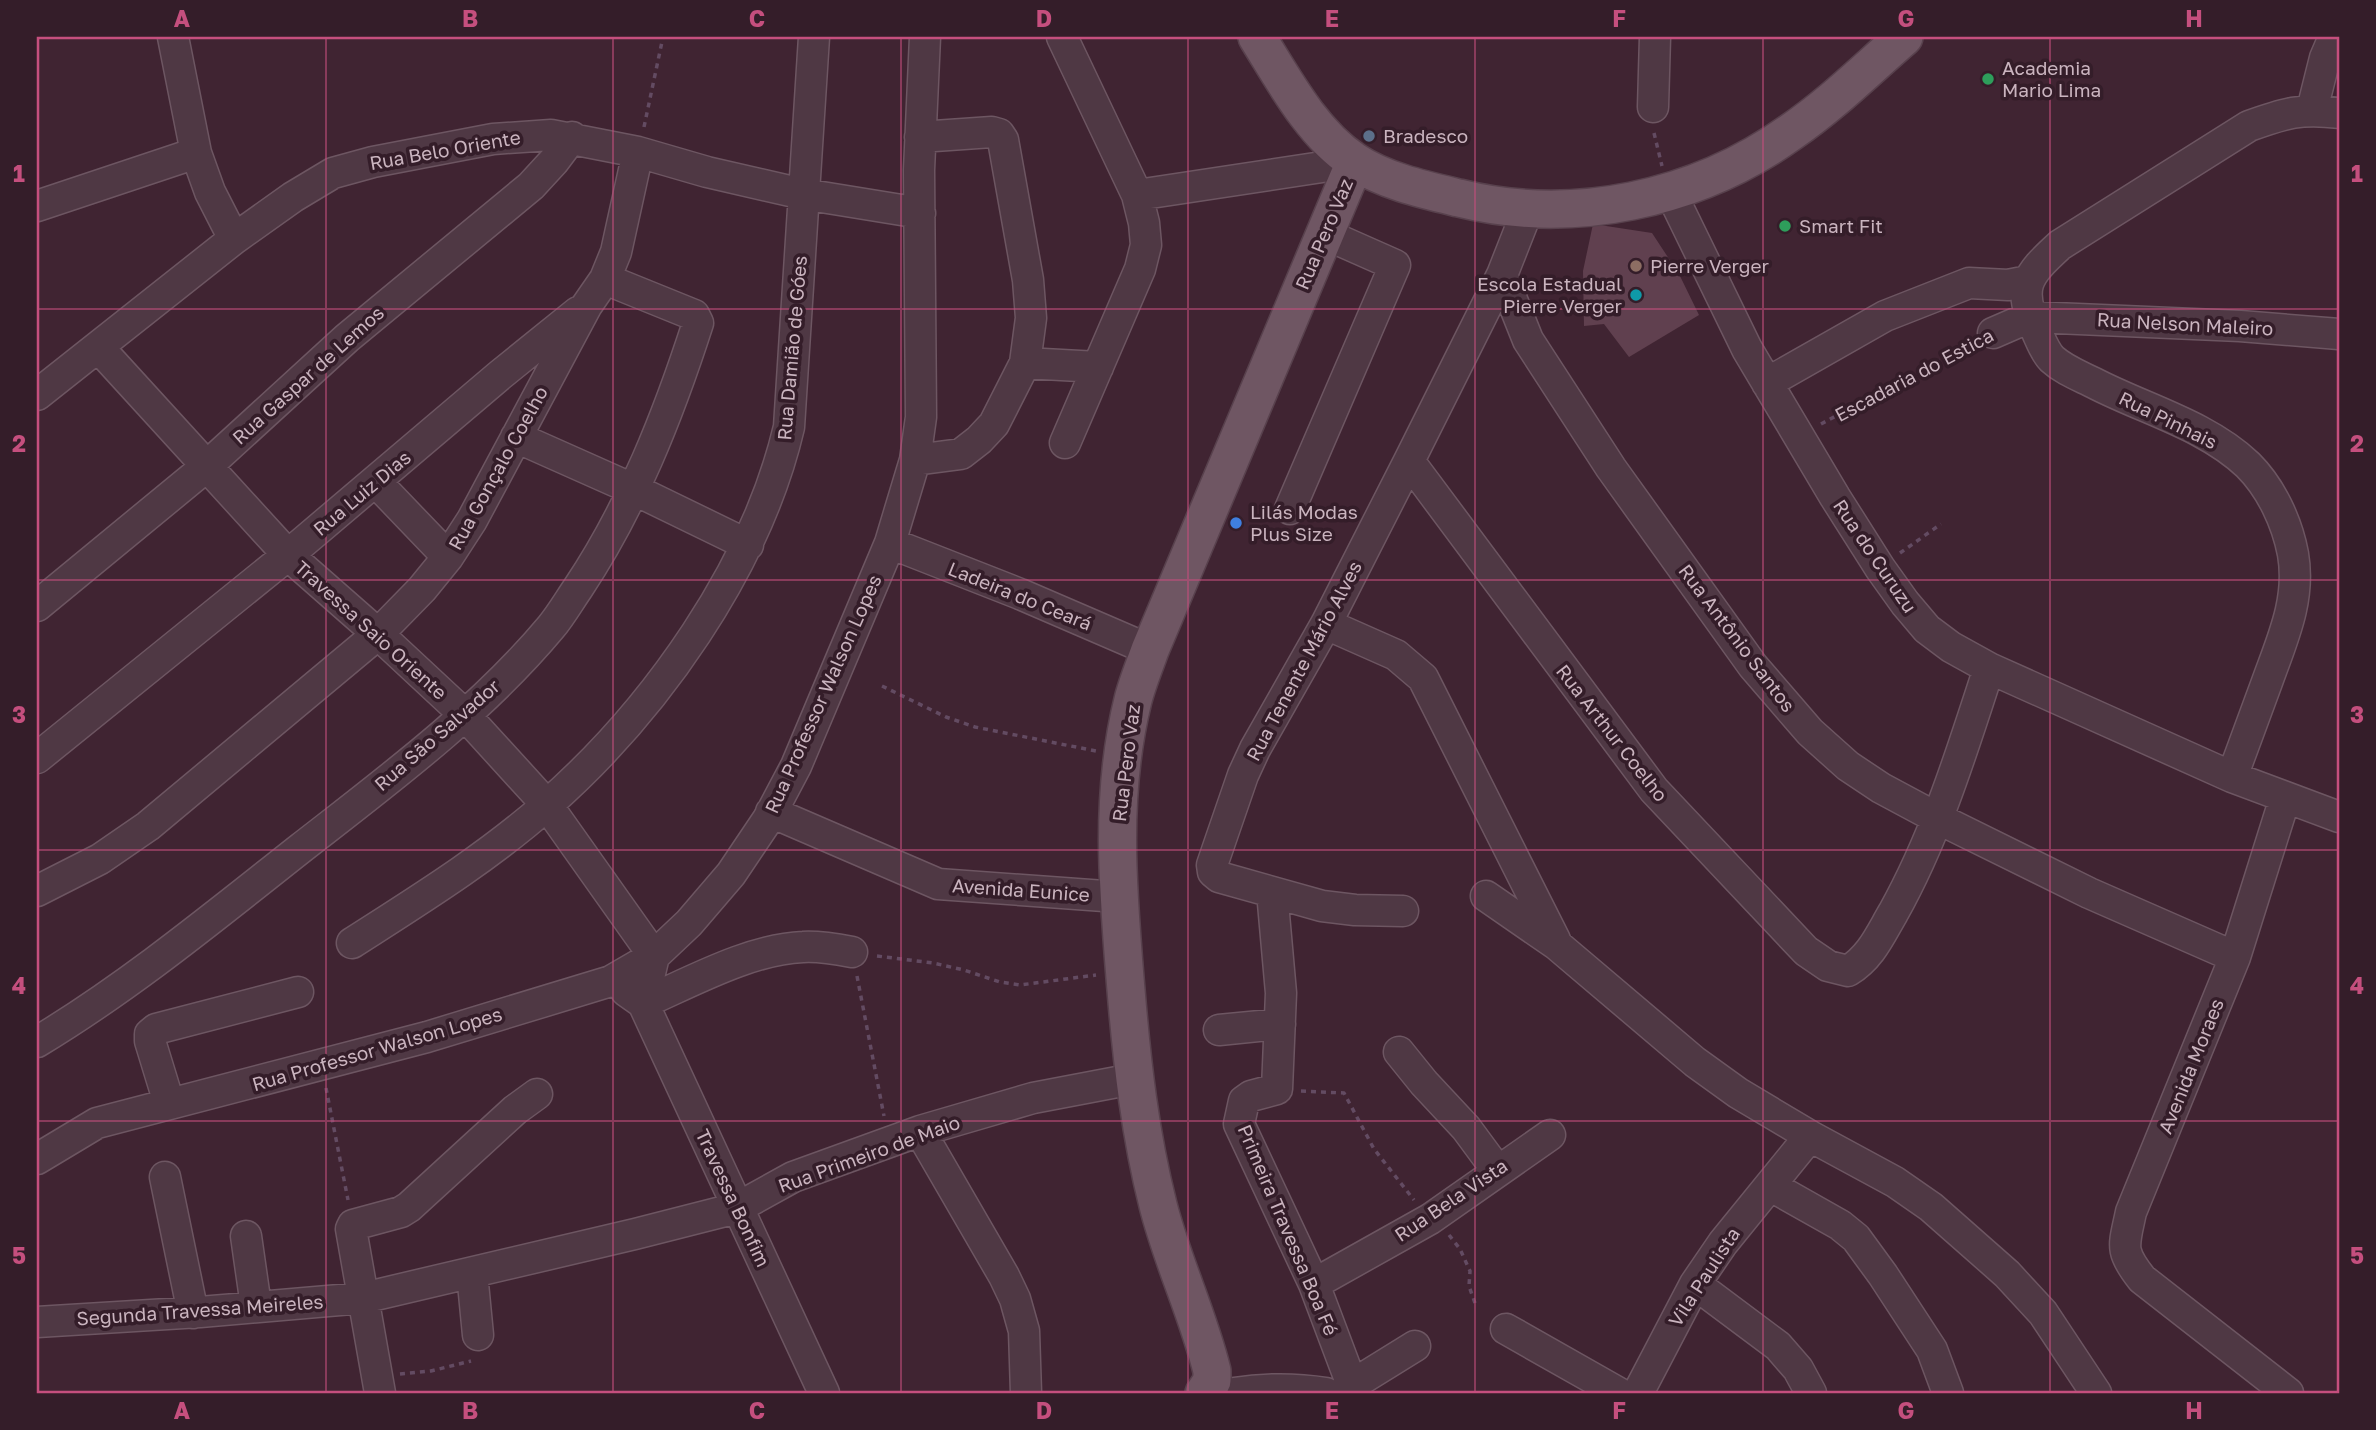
<svg xmlns="http://www.w3.org/2000/svg" width="2376" height="1430" viewBox="0 0 2376 1430" font-family="'Golos Text',sans-serif">
  <style>
    .building { fill: #60404f }
    .lines { fill: none; stroke-linecap: round; stroke-linejoin: round }
    .minor-casing { stroke: #6d5662; stroke-width: 33 }
    .major-casing { stroke: #58414d; stroke-width: 40 }
    .path { stroke: #634b62; stroke-width: 3.5; stroke-dasharray: 5 5; stroke-linecap: butt }
    .minor { stroke: #4f3844; stroke-width: 30 }
    .major { stroke: #6f5663; stroke-width: 37 }
    .grid { fill: none; stroke: #c54f7e; stroke-width: 2; stroke-opacity: 0.55 }
    .leisure-dot { fill: #2e9e5b; stroke: #341d29; stroke-width: 2.5 }
    .service-dot { fill: #5c6f8a; stroke: #341d29; stroke-width: 2.5 }
    .education-dot { fill: #8d6e63; stroke: #341d29; stroke-width: 2.5 }
    .culture-dot { fill: #0f9aa8; stroke: #341d29; stroke-width: 2.5 }
    .shop-dot { fill: #3f7fe0; stroke: #341d29; stroke-width: 2.5 }
    .labels { text-anchor: middle; stroke-width: 7; stroke-linejoin: round; paint-order: stroke }
    .poi-label { font-size: 19px; fill: #cab4bf; stroke: #341d29; text-anchor: start }
    .street-label { font-size: 19px; fill: #cab4bf; stroke: #341d29 }
    .neatline { fill: none; stroke: #c54f7e; stroke-width: 2.5 }
    .grid-label { font-size: 23px; text-anchor: middle; font-weight: bold; fill: #c54f7e }
  </style>
  <rect width="100%" height="100%" fill="#402432"/>
  <!-- building -->
  <path class="building" d="M1593 224 1652 233 1679 274 1699 315 1629 357 1604 324 1584 326 1583 271Z"/>
  <g class="lines">
    <!-- minor casing -->
    <g class="minor-casing">
      <path id="minor" d="M173 37 196 153 210 192 234 239
        M1062 37 1137 195 1144 223 1146 245 1140 269 1065 443
        M1653 107 1655 37
        M2312 110 2325 58 2334 37
        M1670 191 1747 349 1835 497 1880 568 1905 603 1927 629 1951 647 1989 668 2232 777 2339 817
        M1137 195 1355 162
        M37 206 196 153
        M1502 275 1528 340 1611 468 1753 666 1810 732 1848 766 1881 788 1937 818 2089 893 2235 957
        M1993 333 2030 317 2240 326 2339 334
        M99 348 288 555 378 634 464 714 547 805 654 956 643 1003
        M1025 363 1098 367
        M1767 383 1885 316 1969 283 2008 285 2028 281
        M37 395 234 239 293 197 333 173 373 162 493 139 551 135 638 152 707 172 803 194 920 213
        M516 437 635 490 748 545
        M915 460 961 454 979 440 994 424 1025 363 1031 318 1028 280 1003 140 999 134 992 132 920 137
        M1409 461 1654 790 1806 951 1828 966 1848 971C1871 957 1880 935 1893 913 1936 836 1962 751 1989 668
        M376 482 448 557
        M1290 509 1395 265 1325 234
        M890 543 1020 594 1150 650
        M37 606 207 466 347 338 531 186 554 161 572 137
        M1326 624 1396 655 1423 678 1555 940
        M37 758 288 555 500 375 578 312
        M2232 777C2244 745 2255 714 2267 682 2282 640 2301 600 2293 554 2287 522 2271 488 2248 465 2206 425 2144 409 2094 383 2080 376 2064 370 2052 359 2045 352 2041 341 2037 332 2017 287 2026 276 2060 245L2249 126C2285 113 2301 108 2339 113
        M2285 798 2235 957 2131 1212C2124 1246 2119 1250 2142 1279L2288 1393
        M771 812 938 884 1118 897
        M37 891 100 859 148 826 378 634 422 589 448 557 472 520 587 305 605 279 616 252 638 152
        M1272 892 1281 993 1277 1089 1251 1096 1244 1101 1239 1124 1314 1284 1352 1385V1393
        M1486 896 1557 945 1695 1062 1738 1093 1810 1136 1895 1182 1931 1207 2007 1274 2043 1313 2096 1393
        M1403 911 1355 910 1322 906 1219 877 1213 872 1212 865 1243 775 1255 749 1326 624 1409 461 1502 275 1528 209
        M352 943C419 900 487 858 547 805 655 710 756 568 789 427L814 37
        M626 991 643 1003 824 1393
        M643 1003C691 982 750 949 803 947 819 946 836 949 852 952
        M1219 1030 1280 1024
        M37 1042C130 986 216 915 301 848 387 781 481 711 551 627 561 615 569 601 578 588 632 507 668 416 698 323L694 315 605 279
        M1399 1052 1424 1083 1466 1128 1497 1170
        M169 1103 150 1041V1034L156 1029 298 992
        M920 1131 1004 1276 1015 1299 1024 1331 1026 1393
        M37 1159 97 1123 427 1037 611 981 654 956 689 923 731 874 768 819 796 766 890 543 915 460 921 417 919 170 925 37
        M165 1177 193 1313
        M1771 1186 1840 1225 1856 1238 1883 1275 1932 1350 1948 1393
        M246 1236 256 1306
        M472 1273 478 1335
        M1314 1284 1430 1219 1550 1135
        M1695 1284 1778 1346 1798 1369 1811 1393
        M37 1322 200 1312 363 1298 635 1234 737 1208 793 1177 920 1131 1033 1098 1133 1079
        M1506 1329 1619 1393
        M1352 1385 1415 1346
        M380 1393 351 1229 353 1225 401 1212 409 1207 515 1110 537 1094
        M1234 1393C1266 1388 1294 1388 1326 1393
        M1638 1393 1695 1284 1723 1243 1810 1136"/>
    </g>
    <!-- major casing -->
    <g class="major-casing">
      <path id="major" d="M1257 37C1284 80 1311 132 1354 161 1384 181 1425 190 1459 198 1572 226 1696 200 1791 132 1832 104 1867 69 1904 37
        M1204 1393 1212 1381V1371C1198 1314 1172 1261 1158 1205 1140 1134 1132 1063 1126 990 1118 893 1109 796 1133 700 1137 684 1144 667 1150 650L1355 162"/>
    </g>
    <!-- path -->
    <path class="path" d="M644 127 663 37
      M1654 133 1662 166
      M1821 424 1972 343
      M1900 553 1941 524
      M882 686 946 717 975 727 1096 751
      M877 956 933 963 964 970 1000 982 1020 985 1096 975
      M857 976 884 1116
      M326 1088 348 1200
      M1301 1091 1344 1093 1374 1149 1414 1200
      M1449 1235 1460 1249 1470 1271 1469 1286 1476 1306
      M400 1374 431 1371 471 1361"/>
    <!-- minor -->
    <use href="#minor" class="minor"/>
    <!-- major -->
    <use href="#major" class="major"/>
  </g>
  <!-- grid -->
  <path class="grid" d="M326 37V1393M613 37V1393M901 37V1393M1188 37V1393M1475 37V1393M1763 37V1393M2050 37V1393M37 309H2339M37 580H2339M37 850H2339M37 1121H2339"/>
  <!-- markers -->
  <g class="leisure-dot">
    <circle cx="1988" cy="79" r="7"/>
    <circle cx="1785" cy="226" r="7"/>
  </g>
  <circle class="service-dot" cx="1369" cy="136" r="7"/>
  <circle class="education-dot" cx="1636" cy="266" r="7"/>
  <circle class="culture-dot" cx="1636" cy="295" r="7"/>
  <circle class="shop-dot" cx="1236" cy="523" r="7"/>
  <g class="labels">
    <!-- poi labels -->
    <g class="poi-label">
      <text x="2002" y="75">Academia<tspan x="2002" dy="22">Mario Lima</tspan></text>
      <text x="1383" y="143">Bradesco</text>
      <text x="1799" y="233">Smart Fit</text>
      <text x="1650" y="273">Pierre Verger</text>
      <text x="1622" y="291" text-anchor="end">Escola Estadual<tspan x="1622" dy="22">Pierre Verger</tspan></text>
      <text x="1250" y="519">Lilás Modas<tspan x="1250" dy="22">Plus Size</tspan></text>
    </g>
    <!-- street labels -->
    <g class="street-label">
      <text transform="translate(445 150) rotate(-10)" y="7">Rua Belo Oriente</text>
      <text transform="translate(1324 234) rotate(-67)" y="7">Rua Pero Vaz</text>
      <text transform="translate(2185 324) rotate(3)" y="7">Rua Nelson Maleiro</text>
      <text transform="translate(792 348) rotate(-85)" y="7">Rua Damião de Góes</text>
      <text transform="translate(308 375) rotate(-42)" y="7">Rua Gaspar de Lemos</text>
      <text transform="translate(1914 375) rotate(-28)" y="7">Escadaria do Estica</text>
      <text transform="translate(2168 420) rotate(26)" y="7">Rua Pinhais</text>
      <text transform="translate(498 468) rotate(-61)" y="7">Rua Gonçalo Coelho</text>
      <text transform="translate(362 493) rotate(-40)" y="7">Rua Luiz Dias</text>
      <text transform="translate(1875 556) rotate(56)" y="7">Rua do Curuzu</text>
      <text transform="translate(1020 596) rotate(22)" y="7">Ladeira do Ceará</text>
      <text transform="translate(371 630) rotate(42)" y="7">Travessa Saio Oriente</text>
      <text transform="translate(1737 638) rotate(53)" y="7">Rua Antônio Santos</text>
      <text transform="translate(1304 661) rotate(-62)" y="7">Rua Tenente Mário Alves</text>
      <text transform="translate(823 694) rotate(-66)" y="7">Rua Professor Walson Lopes</text>
      <text transform="translate(1612 733) rotate(52)" y="7">Rua Arthur Coelho</text>
      <text transform="translate(437 735) rotate(-41)" y="7">Rua São Salvador</text>
      <text transform="translate(1126 763) rotate(-83)" y="7">Rua Pero Vaz</text>
      <text transform="translate(1021 890) rotate(4)" y="7">Avenida Eunice</text>
      <text transform="translate(377 1049) rotate(-16)" y="7">Rua Professor Walson Lopes</text>
      <text transform="translate(2191 1066) rotate(-68)" y="7">Avenida Moraes</text>
      <text transform="translate(869 1154) rotate(-20)" y="7">Rua Primeiro de Maio</text>
      <text transform="translate(733 1198) rotate(65)" y="7">Travessa Bonfim</text>
      <text transform="translate(1451 1200) rotate(-34)" y="7">Rua Bela Vista</text>
      <text transform="translate(1288 1230) rotate(67)" y="7">Primeira Travessa Boa Fé</text>
      <text transform="translate(1704 1277) rotate(-57)" y="7">Vila Paulista</text>
      <text transform="translate(200 1310) rotate(-4)" y="7">Segunda Travessa Meireles</text>
    </g>
  </g>
  <!-- border -->
  <rect width="2376" height="1430" fill="none" stroke="#341d29" stroke-width="77"/>
  <rect x="38" y="38" width="2300" height="1354" class="neatline"/>
  <g class="grid-label">
    <text x="182" y="27">A</text>
    <text x="470" y="27">B</text>
    <text x="757" y="27">C</text>
    <text x="1044" y="27">D</text>
    <text x="1332" y="27">E</text>
    <text x="1619" y="27">F</text>
    <text x="1906" y="27">G</text>
    <text x="2194" y="27">H</text>
    <text x="19" y="182">1</text>
    <text x="2357" y="182">1</text>
    <text x="19" y="452">2</text>
    <text x="2357" y="452">2</text>
    <text x="19" y="723">3</text>
    <text x="2357" y="723">3</text>
    <text x="19" y="994">4</text>
    <text x="2357" y="994">4</text>
    <text x="19" y="1264">5</text>
    <text x="2357" y="1264">5</text>
    <text x="182" y="1419">A</text>
    <text x="470" y="1419">B</text>
    <text x="757" y="1419">C</text>
    <text x="1044" y="1419">D</text>
    <text x="1332" y="1419">E</text>
    <text x="1619" y="1419">F</text>
    <text x="1906" y="1419">G</text>
    <text x="2194" y="1419">H</text>
  </g>
</svg>
